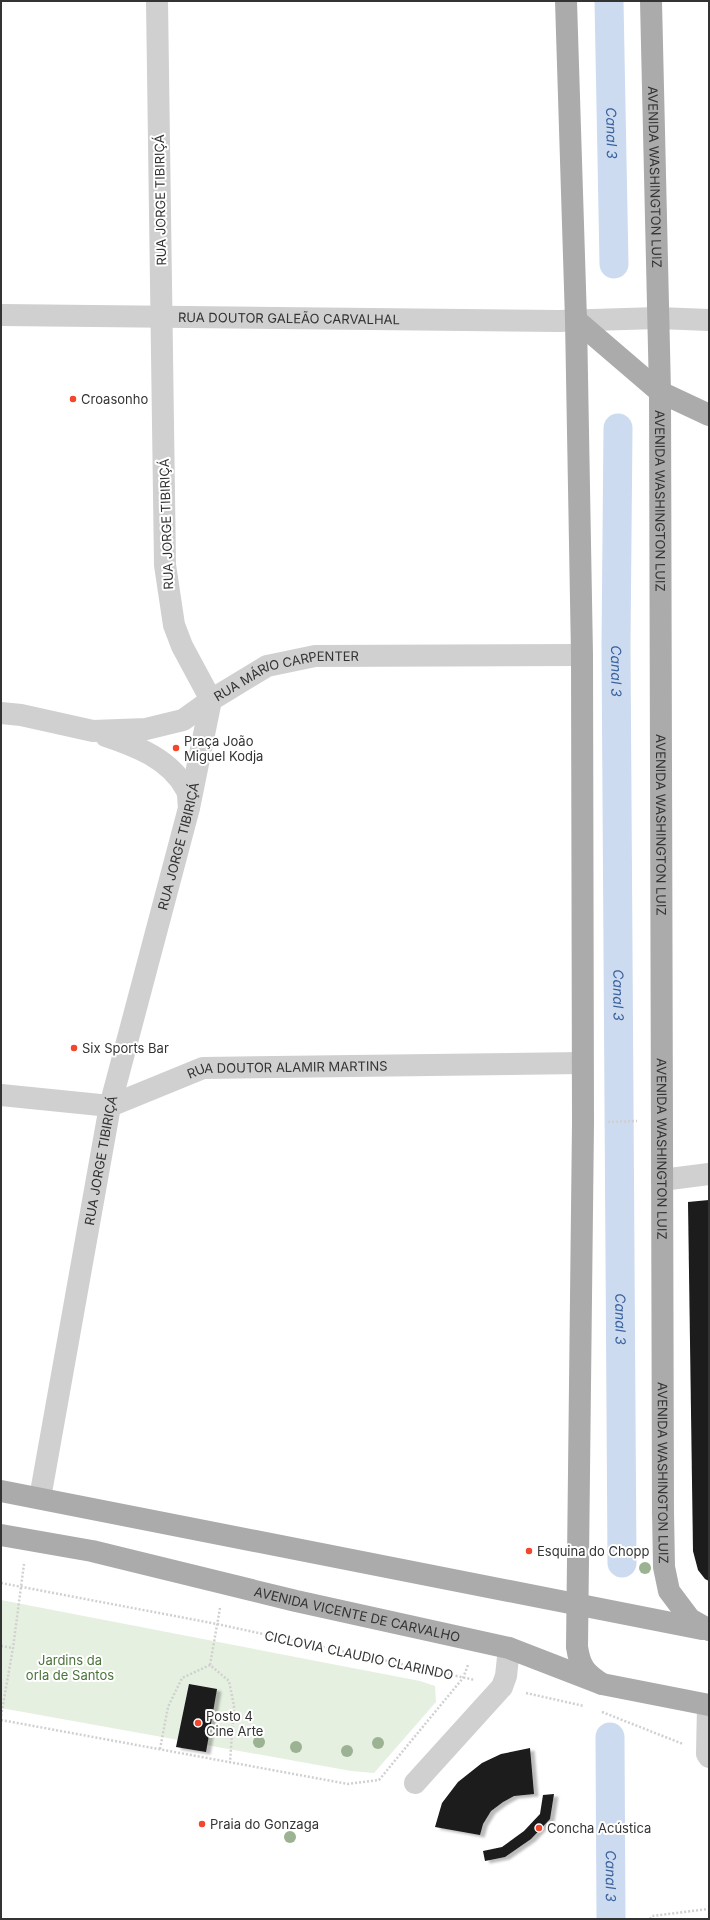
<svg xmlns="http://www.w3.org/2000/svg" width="710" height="1920" viewBox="0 0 710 1920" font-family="Inter,sans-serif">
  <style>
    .green { fill: #e6f0e1 }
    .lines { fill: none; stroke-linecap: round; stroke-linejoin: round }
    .canal { stroke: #cddbf0; stroke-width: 29 }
    .building { fill: #1a1a1a; filter: url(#shadow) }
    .path { stroke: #d0d0d0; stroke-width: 2.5; stroke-dasharray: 2 2; stroke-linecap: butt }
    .minor { stroke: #d0d0d0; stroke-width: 22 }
    .major { stroke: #ababab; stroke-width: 22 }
    .tree { fill: #9bb293 }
    .poi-dot { fill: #f2462d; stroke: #fff; stroke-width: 1.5 }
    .labels { text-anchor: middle; stroke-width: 4; stroke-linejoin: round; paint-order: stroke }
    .street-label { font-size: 13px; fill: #333; stroke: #fff }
    .poi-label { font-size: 13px; fill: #333; stroke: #fff; text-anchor: start }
    .park-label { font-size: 13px; fill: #4a733b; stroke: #fff }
    .water-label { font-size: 14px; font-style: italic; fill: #39629d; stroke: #fff }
  </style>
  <defs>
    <filter id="shadow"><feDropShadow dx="4.5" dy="2.5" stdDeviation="1" flood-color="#0004"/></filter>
  </defs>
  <rect width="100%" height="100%" fill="#fff"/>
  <!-- green -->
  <path class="green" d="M1 1600 420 1681 435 1686 436 1702 374 1773 351 1771 1 1708Z"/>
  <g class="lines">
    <!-- canal -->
    <g class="canal">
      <path id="s1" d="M609 1 614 264"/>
      <path id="s2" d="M618 428 616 645 622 1563"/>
      <path id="s3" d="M610 1737 611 1919"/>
    </g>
  </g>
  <!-- building -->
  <path class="building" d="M709 1200V1581L705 1579 698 1570 693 1551 688 1202Z
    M189 1684 217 1689 206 1752 176 1747Z
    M530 1748 534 1794 514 1796 503 1802 491 1811 483 1824 480 1835 435 1827 442 1803 458 1782 482 1763 501 1754Z
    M554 1794 550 1819 531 1839 505 1857 485 1861 483 1851 502 1847 524 1831 540 1814 543 1795Z"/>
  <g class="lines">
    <!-- path -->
    <path class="path" d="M608 1122 637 1121
      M1 1583 217 1624 475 1680
      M1 1646 13 1648
      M210 1665 220 1608
      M526 1693 584 1706
      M602 1712 683 1744
      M1 1716 13 1648 24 1564
      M1 1720 348 1784 379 1780 463 1678 468 1665
      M160 1749 168 1707 182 1678 210 1665 229 1681 234 1706 230 1762
      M650 1919 652 1916 709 1909"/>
    <!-- minor -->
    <g class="minor">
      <path id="s4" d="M1 315 559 321 658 318 709 320"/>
      <path id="s5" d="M1 713 21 715 93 731 146 729 183 720 211 700 267 666 315 656 582 655"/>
      <path d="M106 736C136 746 170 759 186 789 189 794 188 802 189 807"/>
      <path id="s6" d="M1 1095 110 1106 203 1068 582 1063"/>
      <path d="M662 1180 709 1174"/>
      <path id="s7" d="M40 1498 110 1106 189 808 211 700 182 646 174 625 165 565 157 1"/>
      <path d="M708 1705 707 1754 709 1757"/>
      <path d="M415 1783 502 1687 506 1676 509 1648"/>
    </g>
    <!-- major -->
    <g class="major">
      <path d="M566 1 576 320 582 655 583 1123 577 1647C580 1667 585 1673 602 1684"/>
      <path id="s8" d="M651 1 660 392 663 1512 664 1567 669 1591 690 1619 709 1630"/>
      <path d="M576 320 660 392 709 415"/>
      <path d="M1 1491 702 1629"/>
      <path id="s9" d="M1 1535 92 1551 296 1601 509 1648 602 1684 709 1705"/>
    </g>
  </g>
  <!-- trees -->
  <g class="tree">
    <circle cx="645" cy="1568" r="6"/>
    <circle cx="259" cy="1742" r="6"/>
    <circle cx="378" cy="1743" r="6"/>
    <circle cx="296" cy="1747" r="6"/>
    <circle cx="347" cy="1751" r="6"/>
    <circle cx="290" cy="1837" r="6"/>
  </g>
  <!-- markers -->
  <g class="poi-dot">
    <circle cx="73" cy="399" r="4"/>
    <circle cx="176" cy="748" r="4"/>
    <circle cx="74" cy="1048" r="4"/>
    <circle cx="529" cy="1551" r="4"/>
    <circle cx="198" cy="1723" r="4"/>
    <circle cx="202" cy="1824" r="4"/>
    <circle cx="539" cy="1828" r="4"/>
  </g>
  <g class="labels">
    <!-- street labels -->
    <g class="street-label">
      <text dy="5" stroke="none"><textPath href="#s8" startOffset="176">AVENIDA WASHINGTON LUIZ</textPath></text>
      <text transform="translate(160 200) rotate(-91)" y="5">RUA JORGE TIBIRIÇÁ</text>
      <text dy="5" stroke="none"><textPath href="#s4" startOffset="288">RUA DOUTOR GALEÃO CARVALHAL</textPath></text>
      <text dy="5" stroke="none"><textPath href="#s8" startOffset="500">AVENIDA WASHINGTON LUIZ</textPath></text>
      <text transform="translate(166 524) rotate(-92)" y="5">RUA JORGE TIBIRIÇÁ</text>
      <text dy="5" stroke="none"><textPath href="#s5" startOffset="301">RUA MÁRIO CARPENTER</textPath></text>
      <text dy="5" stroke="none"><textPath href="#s8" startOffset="824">AVENIDA WASHINGTON LUIZ</textPath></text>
      <text dy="5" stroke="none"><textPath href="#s7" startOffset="667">RUA JORGE TIBIRIÇÁ</textPath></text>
      <text dy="5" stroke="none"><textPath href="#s6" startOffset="294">RUA DOUTOR ALAMIR MARTINS</textPath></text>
      <text dy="5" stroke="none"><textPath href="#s8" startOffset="1148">AVENIDA WASHINGTON LUIZ</textPath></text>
      <text dy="5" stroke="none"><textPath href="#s7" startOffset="343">RUA JORGE TIBIRIÇÁ</textPath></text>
      <text dy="5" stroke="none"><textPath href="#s8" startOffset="1472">AVENIDA WASHINGTON LUIZ</textPath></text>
      <text dy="5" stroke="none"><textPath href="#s9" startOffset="365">AVENIDA VICENTE DE CARVALHO</textPath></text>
      <text transform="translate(359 1655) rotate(12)" y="5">CICLOVIA CLAUDIO CLARINDO</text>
    </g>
    <!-- poi labels -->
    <g class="poi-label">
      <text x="81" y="404">Croasonho</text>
      <text x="184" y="746">Praça João<tspan x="184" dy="15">Miguel Kodja</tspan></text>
      <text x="82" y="1053">Six Sports Bar</text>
      <text x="537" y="1556">Esquina do Chopp</text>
      <text x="206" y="1721">Posto 4<tspan x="206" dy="15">Cine Arte</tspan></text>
      <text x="210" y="1829">Praia do Gonzaga</text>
      <text x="547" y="1833">Concha Acústica</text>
    </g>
    <!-- park labels -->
    <g class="park-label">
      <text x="70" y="1665">Jardins da<tspan x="70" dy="15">orla de Santos</tspan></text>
    </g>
    <!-- water labels -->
    <g class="water-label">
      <text dy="5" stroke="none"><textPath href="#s1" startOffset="132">Canal 3</textPath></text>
      <text dy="5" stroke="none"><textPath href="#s2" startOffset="243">Canal 3</textPath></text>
      <text dy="5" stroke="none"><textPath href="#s2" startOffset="567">Canal 3</textPath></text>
      <text dy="5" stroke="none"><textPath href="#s2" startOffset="891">Canal 3</textPath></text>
      <text dy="5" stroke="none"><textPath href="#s3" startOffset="139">Canal 3</textPath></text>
    </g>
  </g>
  <!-- border -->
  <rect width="710" height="1920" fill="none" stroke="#333333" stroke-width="4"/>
</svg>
